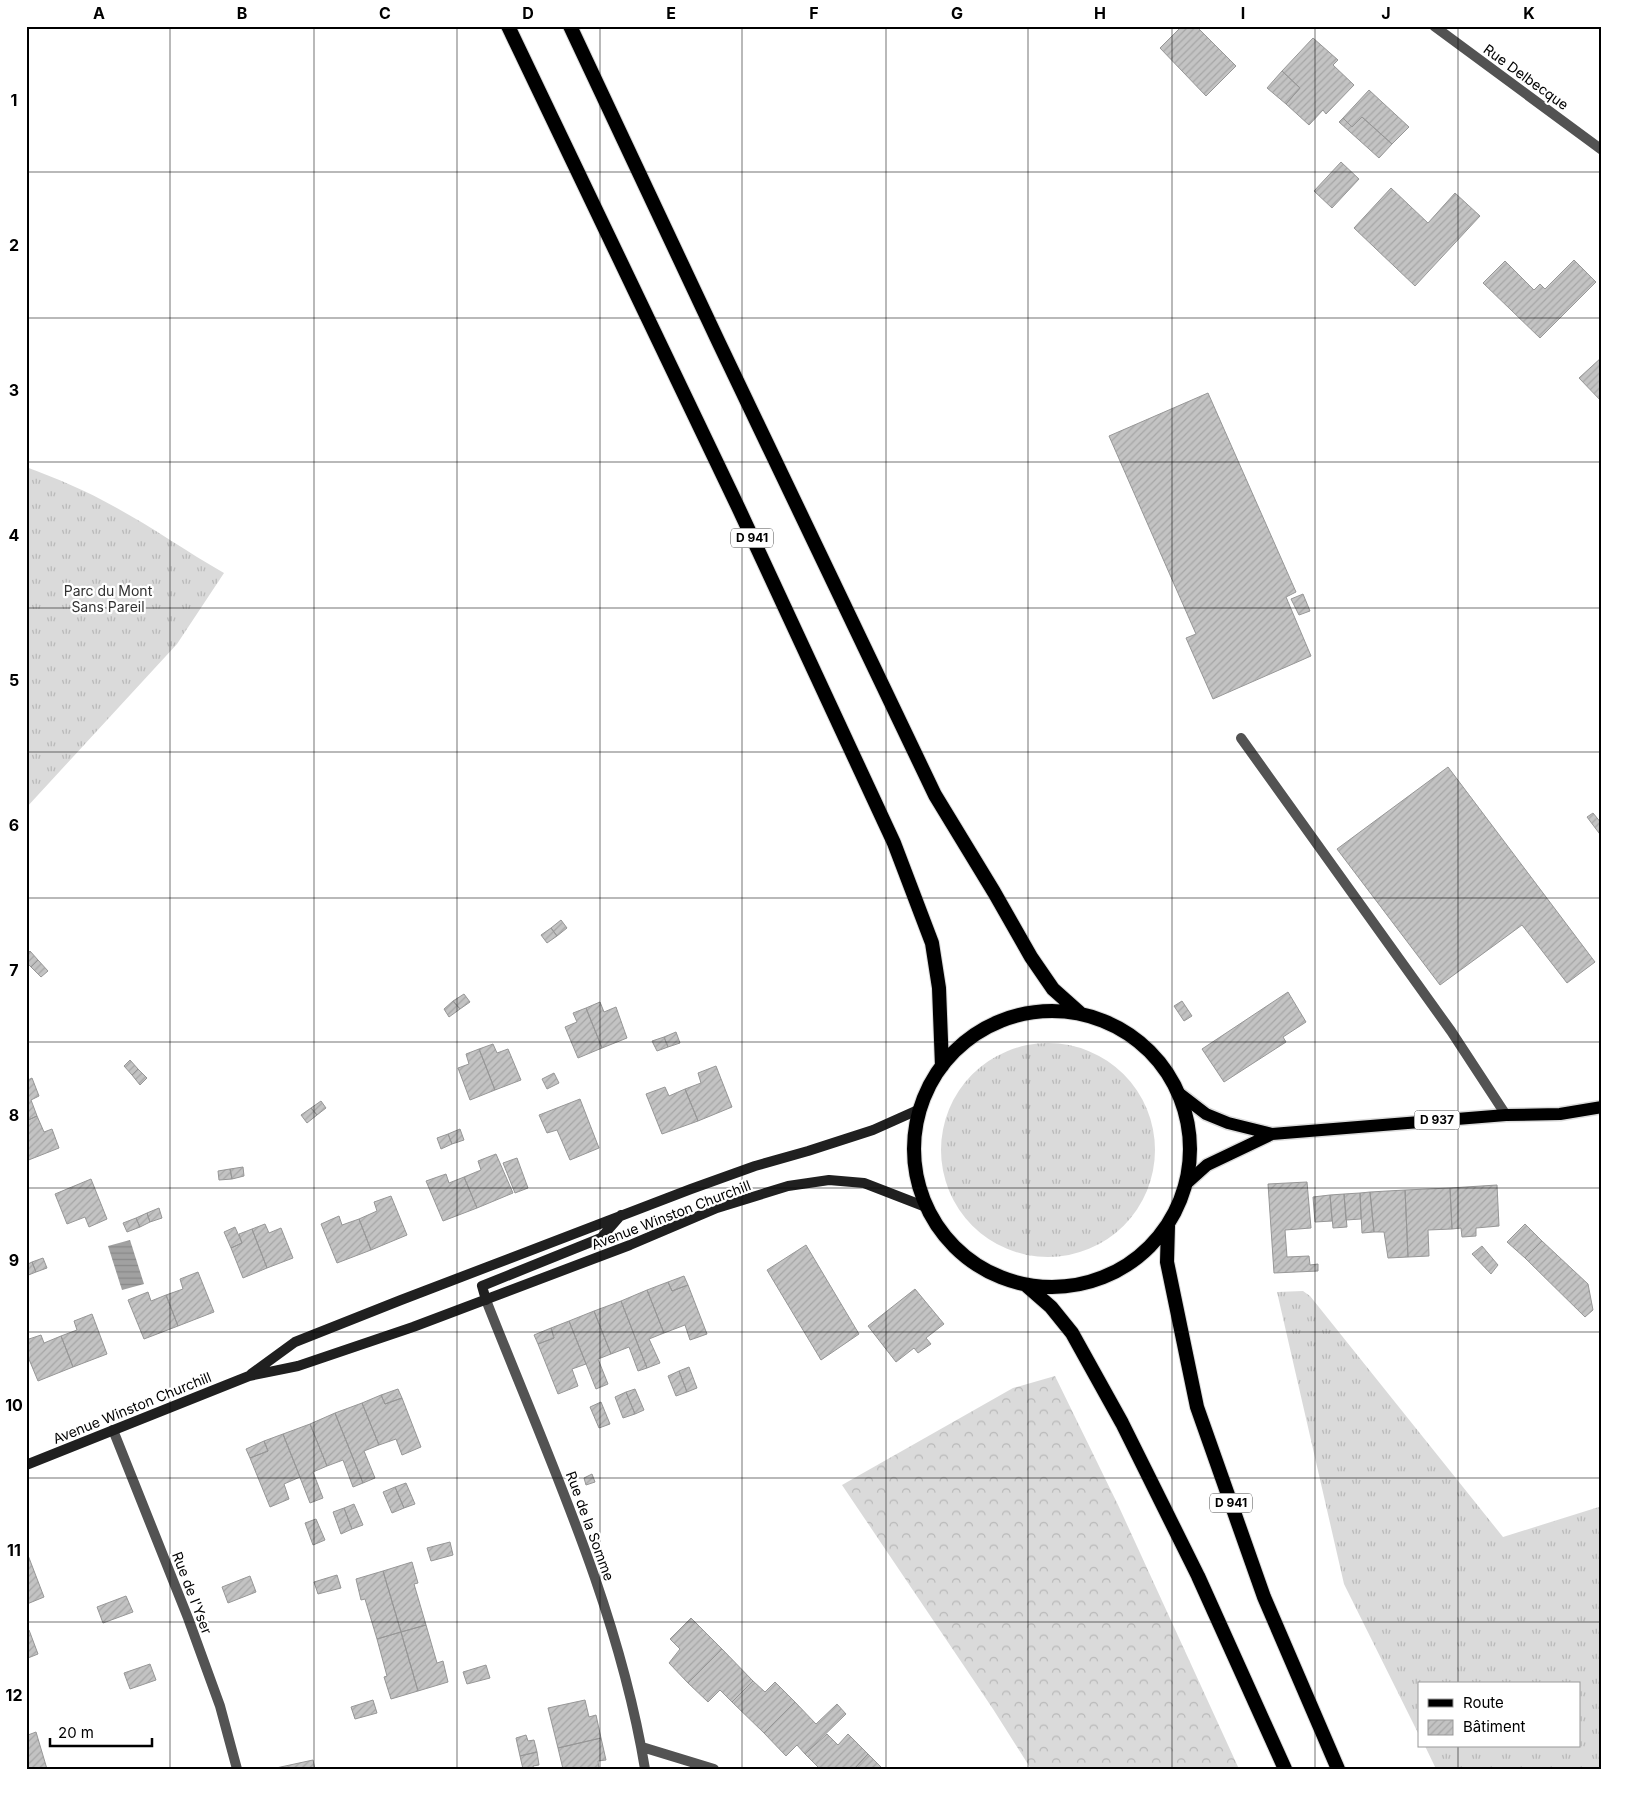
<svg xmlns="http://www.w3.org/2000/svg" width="1628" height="1795" viewBox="0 0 1628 1795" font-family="Inter,sans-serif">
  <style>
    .grass { fill: url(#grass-tufts) }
    .forest { fill: url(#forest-crowns) }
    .water { fill: url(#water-rules) }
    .building { fill: url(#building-hatch); stroke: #979797 }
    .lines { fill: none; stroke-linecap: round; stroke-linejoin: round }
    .primary-casing { stroke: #dbdbdb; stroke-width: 15 }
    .trunk-casing { stroke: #dbdbdb; stroke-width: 16 }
    .service { stroke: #535353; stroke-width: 10 }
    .minor { stroke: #535353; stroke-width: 10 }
    .tertiary { stroke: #535353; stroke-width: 10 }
    .secondary { stroke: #202020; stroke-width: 10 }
    .primary { stroke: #000; stroke-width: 12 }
    .trunk { stroke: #000; stroke-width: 14 }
    .grid { fill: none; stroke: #000; stroke-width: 1; stroke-opacity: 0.55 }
    .labels { text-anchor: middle; stroke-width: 4.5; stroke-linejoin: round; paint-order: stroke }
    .shield { fill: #fff; stroke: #4c4c4c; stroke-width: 1 }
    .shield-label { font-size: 12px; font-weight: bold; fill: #000 }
    .street-label { font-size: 14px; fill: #000; stroke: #fff }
    .park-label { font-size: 14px; fill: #313131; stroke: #fff }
    .neatline { fill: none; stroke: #000; stroke-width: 2 }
    .grid-label { font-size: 16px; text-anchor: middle; font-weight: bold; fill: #000 }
  </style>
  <defs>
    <pattern id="grass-tufts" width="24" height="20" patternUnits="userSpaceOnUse" patternTransform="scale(1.25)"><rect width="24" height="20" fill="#dadada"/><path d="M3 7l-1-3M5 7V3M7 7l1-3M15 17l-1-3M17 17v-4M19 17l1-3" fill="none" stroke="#b9b9b9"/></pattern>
    <pattern id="forest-crowns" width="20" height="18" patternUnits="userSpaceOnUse" patternTransform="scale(1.25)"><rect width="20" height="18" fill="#dadada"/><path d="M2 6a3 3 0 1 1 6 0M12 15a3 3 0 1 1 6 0" fill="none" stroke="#b9b9b9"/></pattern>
    <pattern id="water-rules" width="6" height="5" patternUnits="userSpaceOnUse" patternTransform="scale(1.25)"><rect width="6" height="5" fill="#a1a1a1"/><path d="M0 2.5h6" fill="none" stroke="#898989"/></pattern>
    <pattern id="building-hatch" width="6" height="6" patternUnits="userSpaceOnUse" patternTransform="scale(1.25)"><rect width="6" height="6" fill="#c3c3c3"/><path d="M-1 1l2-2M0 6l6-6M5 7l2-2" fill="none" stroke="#a6a6a6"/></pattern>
  </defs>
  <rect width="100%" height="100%" fill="#fff"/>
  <!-- grass -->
  <path class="grass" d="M26 467C56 478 87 491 115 507 152 527 187 552 224 573L177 644 26 808Z
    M941 1150a107 107 0 1 1 214 0a107 107 0 1 1-214 0Z
    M1303 1291 1310 1296 1503 1537 1602 1506V1769H1436L1425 1746H1579V1684H1419V1735L1344 1584 1277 1292Z"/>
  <!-- forest -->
  <path class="forest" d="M1055 1376 1119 1507 1239 1769H1031L993 1709 842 1485 1013 1388Z"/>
  <!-- water -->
  <path class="water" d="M130 1240 144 1284 122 1290 108 1246Z"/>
  <!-- building -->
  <path class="building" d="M1182 26H1196L1236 66 1206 96 1160 48Z
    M1313 38 1338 60 1333 65 1354 85 1326 114 1323 110 1309 125 1286 104 1300 88 1282 71Z
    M1282 71 1300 88 1286 104 1267 88Z
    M1369 90 1409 127 1392 144 1362 117 1352 127 1343 118Z
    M1362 117 1392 144 1379 158 1339 122 1343 118 1352 127Z
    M1341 162 1359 179 1332 208 1314 191Z
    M1391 188 1428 223 1455 193 1480 216 1415 286 1354 228Z
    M1574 260 1596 282 1540 338 1483 283 1505 261 1534 290 1540 284 1545 289Z
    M1602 357V402L1579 378Z
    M1208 393 1296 592 1286 597 1311 656 1213 699 1186 638 1196 634 1109 436Z
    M1303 594 1310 611 1299 615 1291 599Z
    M1448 767 1595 962 1567 983 1522 925 1440 985 1337 849Z
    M1593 813 1602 824V837L1587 817Z
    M561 920 567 928 557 936 551 928Z
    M551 928 557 936 547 943 541 935Z
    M30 951 38 960 31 967 26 962V955Z
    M38 960 48 971 41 977 31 967Z
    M1288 992 1306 1022 1283 1037 1286 1042 1224 1082 1202 1049Z
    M464 994 470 1002 460 1009 453 1001Z
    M453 1001 460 1009 449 1017 444 1009Z
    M1182 1001 1192 1016 1184 1021 1174 1006Z
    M600 1002 604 1012 616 1007 627 1038 602 1048 586 1008Z
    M586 1008 602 1048 578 1058 565 1027 577 1022 573 1013Z
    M676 1032 680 1043 668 1047 664 1037Z
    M664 1037 668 1047 657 1051 652 1041Z
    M493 1044 497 1053 508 1049 521 1080 495 1090 479 1049Z
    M479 1049 495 1090 470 1100 458 1068 469 1064 466 1054Z
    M130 1060 138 1069 132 1075 124 1066Z
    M716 1066 732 1107 698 1121 685 1089 701 1083 698 1073Z
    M138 1069 147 1078 140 1085 132 1075Z
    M554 1073 559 1083 547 1089 542 1079Z
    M32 1078 39 1096 31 1100 37 1116 26 1121V1081Z
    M665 1087 669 1096 685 1089 698 1121 662 1134 646 1094Z
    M580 1099 599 1148 570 1160 557 1130 547 1133 539 1115Z
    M321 1101 326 1108 317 1115 311 1108Z
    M311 1108 317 1115 307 1123 301 1115Z
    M37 1116 44 1132 52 1129 59 1148 26 1161V1121Z
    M460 1129 464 1140 452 1144 448 1134Z
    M448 1134 452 1144 441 1149 437 1138Z
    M496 1154 513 1193 477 1208 464 1177 481 1170 478 1161Z
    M517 1158 528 1188 515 1193 503 1163Z
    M243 1167 244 1176 232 1179 230 1169Z
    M230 1169 232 1179 219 1180 218 1171Z
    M446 1174 449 1183 464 1177 477 1208 443 1221 426 1181Z
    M91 1179 107 1219 89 1227 85 1217 67 1224 55 1194Z
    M1307 1182 1311 1228 1285 1230 1287 1257 1309 1256 1310 1265 1318 1264V1271L1274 1273 1268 1184Z
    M1497 1185 1499 1226 1476 1228V1236L1462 1237 1461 1228 1452 1229 1450 1188Z
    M1450 1188 1452 1229 1428 1230 1429 1256 1408 1257 1405 1190Z
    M1405 1190 1408 1257 1388 1258 1384 1232H1374L1370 1192Z
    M1370 1192 1374 1232 1362 1233 1360 1193Z
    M1360 1193 1361 1219 1346 1220 1344 1194Z
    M1344 1194 1347 1227 1333 1228 1330 1195Z
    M1330 1195 1332 1221 1315 1222 1313 1197Z
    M391 1196 407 1235 371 1250 359 1219 377 1211 374 1202Z
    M159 1208 162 1218 150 1222 147 1213Z
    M147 1213 150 1222 140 1227 136 1218Z
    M339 1216 342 1225 359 1219 371 1250 337 1263 321 1224Z
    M136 1218 140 1227 127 1232 123 1223Z
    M265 1224 269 1233 281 1228 293 1258 267 1268 252 1229Z
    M1525 1224 1542 1241 1525 1258 1507 1242Z
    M235 1227 242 1243 231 1248 224 1232Z
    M252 1229 267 1268 243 1278 231 1248 242 1243 239 1234Z
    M1542 1241 1588 1284 1593 1310 1585 1317 1525 1258Z
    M806 1245 859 1334 821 1360 767 1270Z
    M1482 1246 1498 1265 1491 1274 1472 1254Z
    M43 1258 47 1268 36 1272 32 1262Z
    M32 1262 36 1272 26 1276V1265Z
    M198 1272 214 1312 178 1326 166 1295 183 1289 180 1279Z
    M684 1276 688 1285 672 1291 668 1282Z
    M668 1282 672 1291 688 1285 707 1334 690 1340 685 1325 664 1333 647 1290Z
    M915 1289 944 1324 926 1338 931 1344 918 1353 914 1348 896 1362 868 1326Z
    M647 1290 664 1333 649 1339 660 1363 647 1368 621 1301Z
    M148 1292 151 1301 166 1295 178 1326 144 1339 128 1300Z
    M621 1301 647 1368 638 1371 629 1347 611 1354 594 1311Z
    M594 1311 611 1354 598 1359 608 1384 596 1389 569 1321Z
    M92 1314 107 1354 73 1367 61 1336 77 1330 74 1321Z
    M569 1321 586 1364 572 1369 578 1386 558 1394 538 1344 554 1338 551 1328Z
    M551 1328 554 1338 538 1344 534 1335Z
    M41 1335 44 1343 61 1336 73 1367 38 1381 26 1352V1340Z
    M689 1367 697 1388 687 1392 679 1371Z
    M679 1371 687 1392 676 1396 668 1376Z
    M398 1389 402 1398 385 1404 381 1395Z
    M635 1389 644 1410 635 1414 626 1392Z
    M626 1392 635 1414 623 1418 615 1397Z
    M381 1395 385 1404 402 1398 421 1447 402 1455 396 1439 379 1445 362 1403Z
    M601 1402 610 1424 599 1428 590 1407Z
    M362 1403 379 1445 364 1451 375 1478 363 1483 335 1413Z
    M335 1413 363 1483 353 1487 343 1460 327 1466 310 1424Z
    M310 1424 327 1466 313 1472 323 1498 310 1503 283 1434Z
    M283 1434 300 1477 284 1484 289 1499 270 1507 250 1458 268 1451 264 1441Z
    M264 1441 268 1451 250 1458 246 1449Z
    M592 1474 595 1482 586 1485 584 1478Z
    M406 1483 415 1504 404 1508 395 1487Z
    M395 1487 404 1508 392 1513 383 1492Z
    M354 1504 363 1525 352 1529 344 1508Z
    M344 1508 352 1529 341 1534 333 1512Z
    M316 1519 325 1540 313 1545 305 1523Z
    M450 1542 453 1555 431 1561 427 1548Z
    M26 1550 44 1597 27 1604 26 1601Z
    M412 1562 418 1583 414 1584 426 1625 401 1632 383 1571Z
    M383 1571 401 1632 377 1639 365 1599 361 1600 356 1579Z
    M337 1575 341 1588 318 1594 314 1582Z
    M250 1576 256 1592 228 1603 222 1587Z
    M126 1596 133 1612 103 1623 97 1607Z
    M691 1618 722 1649 688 1683 669 1663 680 1649 670 1639Z
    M426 1625 437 1663 443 1661 448 1682 418 1691 401 1632Z
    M29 1630 38 1654 28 1658 26 1653V1631Z
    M401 1632 418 1691 391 1699 384 1677 387 1676 377 1639Z
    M722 1649 753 1681 732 1702 720 1690 708 1702 688 1683Z
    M150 1664 156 1680 130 1689 124 1673Z
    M486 1665 490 1678 467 1684 463 1672Z
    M753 1681 765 1692 775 1682 795 1702 764 1733 732 1702Z
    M373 1700 377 1713 355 1719 351 1707Z
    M585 1700 589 1717 596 1715 601 1738 558 1748 548 1708Z
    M795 1702 816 1724 837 1704 846 1714 805 1754 797 1745 786 1756 764 1733Z
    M26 1729 28 1735 36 1732 47 1769H26Z
    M827 1734 838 1745 848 1734 868 1754 854 1769H820L805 1754Z
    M526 1735 528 1741 534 1740 537 1752 520 1756 516 1738Z
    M601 1738 606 1760 598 1761 599 1769H563L558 1748Z
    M537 1752 539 1765 533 1766 534 1769H523L520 1756Z
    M868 1754 883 1769H854Z
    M313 1760 315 1769H276V1768Z"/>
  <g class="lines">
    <!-- primary casing -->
    <g class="primary-casing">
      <path id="primary" d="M1180 1094 1206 1114 1228 1123 1272 1134 1506 1115 1560 1114 1602 1107
        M1187 1183 1207 1165 1272 1134"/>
    </g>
    <!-- trunk casing -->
    <g class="trunk-casing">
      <path id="trunk" d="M508 26 738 507 894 843 932 943 939 988 942 1066
        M570 26 719 343 935 795 994 892 1031 957 1053 989 1081 1014
        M914 1149a138 138 0 1 1 276 0a138 138 0 1 1-276 0Z
        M1168 1226 1167 1262 1197 1407 1264 1597 1338 1769
        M1027 1286 1051 1307 1072 1333 1122 1423 1198 1576 1285 1769"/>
    </g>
    <!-- service -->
    <path class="service" d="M1241 738 1451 1031 1506 1115"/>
    <!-- minor -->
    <path class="minor" d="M486 1300C546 1453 618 1605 645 1769
      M113 1430 188 1618 220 1706 237 1769
      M642 1747 714 1769"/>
    <!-- tertiary -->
    <path class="tertiary" d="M1434 26 1602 150"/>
    <!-- secondary -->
    <path class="secondary" d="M486 1300 482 1286 601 1238 621 1215
      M251 1374 295 1342 401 1300 691 1189 755 1166 808 1151 873 1130 920 1109
      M26 1465 249 1376 298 1366 413 1327 630 1245 717 1208 788 1186 829 1180 864 1183 926 1207"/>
    <!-- primary -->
    <use href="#primary" class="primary"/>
    <!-- trunk -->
    <use href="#trunk" class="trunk"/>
  </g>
  <!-- grid -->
  <path class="grid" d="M170 26V1769M314 26V1769M457 26V1769M600 26V1769M742 26V1769M886 26V1769M1028 26V1769M1172 26V1769M1315 26V1769M1458 26V1684M26 172H1602M26 318H1602M26 462H1602M26 608H1602M26 752H1602M26 898H1602M26 1042H1602M26 1188H1602M26 1332H1602M26 1478H1602M26 1622H1602M1458 1746V1769"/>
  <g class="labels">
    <!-- shield labels -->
    <g class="shield">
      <rect x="731" y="528.5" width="42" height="19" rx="4"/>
      <rect x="1414.5" y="1110.5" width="45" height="19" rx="4"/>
      <rect x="1210" y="1493.5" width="42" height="19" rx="4"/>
    </g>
    <g class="shield-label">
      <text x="752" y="542">D 941</text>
      <text x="1437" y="1124">D 937</text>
      <text x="1231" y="1507">D 941</text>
    </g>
    <!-- street labels -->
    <g class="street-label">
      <text transform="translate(1526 77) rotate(36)" y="5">Rue Delbecque</text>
      <text transform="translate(671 1215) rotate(-21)" y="5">Avenue Winston Churchill</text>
      <text transform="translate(132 1408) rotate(-22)" y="5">Avenue Winston Churchill</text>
      <text transform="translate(590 1526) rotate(70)" y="5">Rue de la Somme</text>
      <text transform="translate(192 1593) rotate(69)" y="5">Rue de l'Yser</text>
    </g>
    <!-- park labels -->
    <g class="park-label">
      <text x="108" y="596">Parc du Mont<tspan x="108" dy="16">Sans Pareil</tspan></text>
    </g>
  </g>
  <!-- border -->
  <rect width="1628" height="1795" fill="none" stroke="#ffffff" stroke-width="55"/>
  <!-- legend -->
  <rect x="1418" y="1682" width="162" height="65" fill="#ffffff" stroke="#999999"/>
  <rect x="1428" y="1699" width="25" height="8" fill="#000000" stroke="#999999"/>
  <text x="1463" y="1708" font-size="15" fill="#000000">Route</text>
  <rect x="1428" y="1720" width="25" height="15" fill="url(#building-hatch)" stroke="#999999"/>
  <text x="1463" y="1732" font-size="15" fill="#000000">Bâtiment</text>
  <!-- scale -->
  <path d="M50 1738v8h102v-8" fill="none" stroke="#000000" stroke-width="2.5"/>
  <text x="58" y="1738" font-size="15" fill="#000000" stroke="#ffffff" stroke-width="4" paint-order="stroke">20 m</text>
  <rect x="28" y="28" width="1572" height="1740" class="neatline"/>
  <g class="grid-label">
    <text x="99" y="19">A</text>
    <text x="242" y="19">B</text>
    <text x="385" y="19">C</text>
    <text x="528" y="19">D</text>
    <text x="671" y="19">E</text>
    <text x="814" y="19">F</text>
    <text x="957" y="19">G</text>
    <text x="1100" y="19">H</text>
    <text x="1243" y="19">I</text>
    <text x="1386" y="19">J</text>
    <text x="1529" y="19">K</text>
    <text x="14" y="106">1</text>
    <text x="14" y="251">2</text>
    <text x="14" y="396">3</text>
    <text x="14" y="541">4</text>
    <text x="14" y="686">5</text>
    <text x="14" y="831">6</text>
    <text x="14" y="976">7</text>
    <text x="14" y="1121">8</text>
    <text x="14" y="1266">9</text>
    <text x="14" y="1411">10</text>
    <text x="14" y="1556">11</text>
    <text x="14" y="1701">12</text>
  </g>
</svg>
